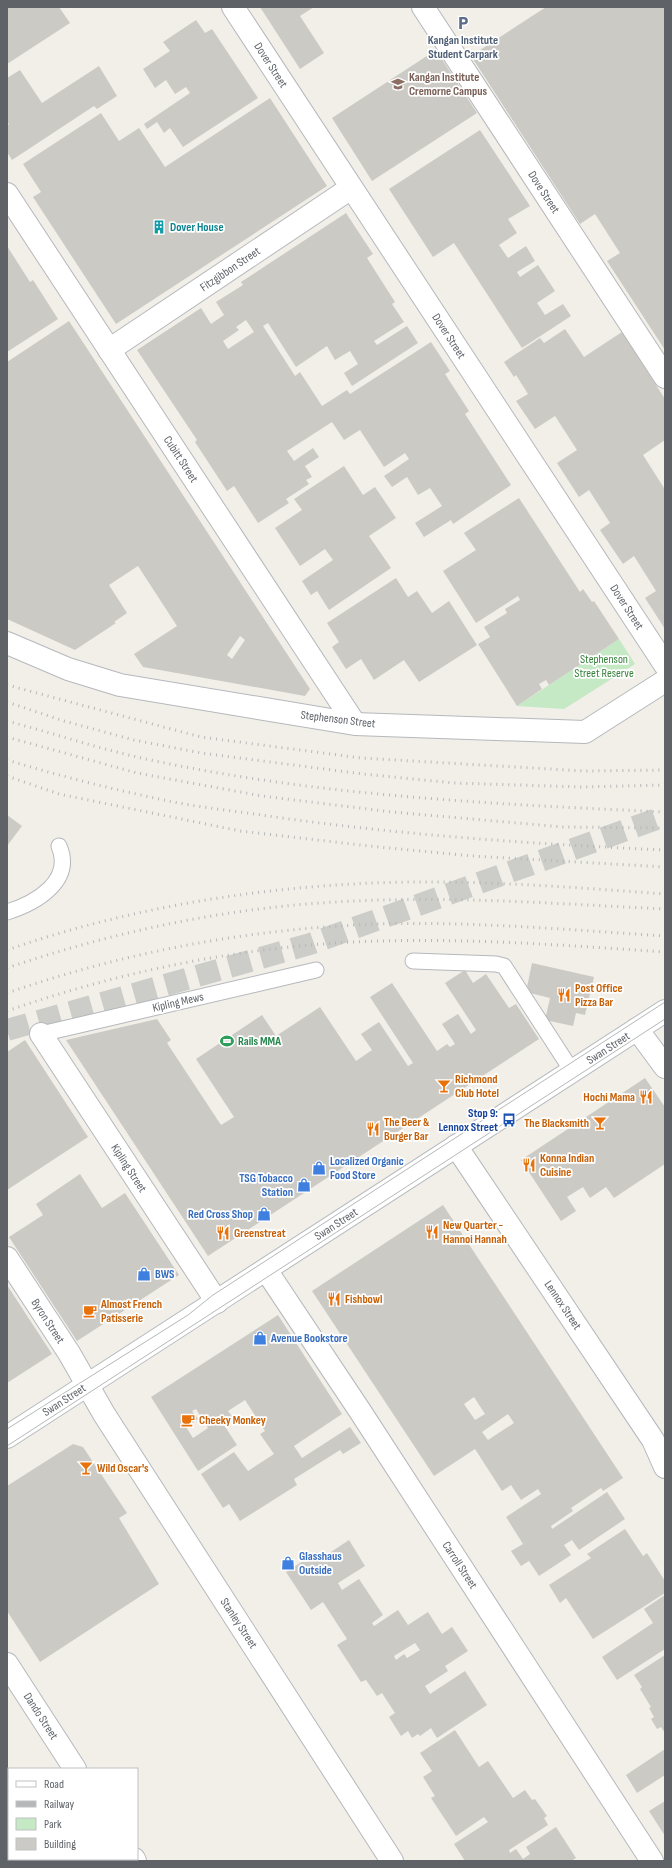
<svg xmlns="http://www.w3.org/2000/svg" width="672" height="1868" viewBox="0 0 672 1868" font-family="'Sofia Sans Condensed',sans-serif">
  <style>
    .green { fill: #c5e8c5 }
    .building { fill: #cccac5; fill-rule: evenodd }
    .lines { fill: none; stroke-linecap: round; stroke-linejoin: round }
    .motorway-tunnel { stroke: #ccccc8; stroke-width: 22; stroke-dasharray: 22 11; stroke-linecap: butt }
    .service-casing { stroke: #b5b8bc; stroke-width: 17 }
    .minor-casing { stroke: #b5b8bc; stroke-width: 24 }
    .tertiary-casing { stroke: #b5b8bc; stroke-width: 24 }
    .secondary-casing { stroke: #b6babf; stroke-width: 24 }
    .service { stroke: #fff; stroke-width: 15 }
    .minor { stroke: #fff; stroke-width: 22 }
    .tertiary { stroke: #fff; stroke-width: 22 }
    .secondary { stroke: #fff; stroke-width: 22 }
    .tram { stroke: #b6b7b8; stroke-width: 1 }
    .rail { stroke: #b6b7b8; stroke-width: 3; stroke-dasharray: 1 5; stroke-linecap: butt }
    .labels { text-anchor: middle; stroke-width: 3.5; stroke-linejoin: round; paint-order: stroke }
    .service-label { font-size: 12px; font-weight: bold; fill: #4e5e75; stroke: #fff }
    .street-label { font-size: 12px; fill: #5f6368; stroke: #fff }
    .education-label { font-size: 12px; font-weight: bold; fill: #785e54; stroke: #fff; text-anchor: start }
    .culture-label { font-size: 12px; font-weight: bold; fill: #0d838f; stroke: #fff; text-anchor: start }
    .park-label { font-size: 12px; fill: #348238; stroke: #fff }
    .food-label { font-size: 12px; font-weight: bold; fill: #c56008; stroke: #fff; text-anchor: start }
    .leisure-label { font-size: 12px; font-weight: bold; fill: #27864d; stroke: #fff; text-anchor: start }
    .transit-label { font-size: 12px; font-weight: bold; fill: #164399; stroke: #fff; text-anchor: end }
    .shop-label { font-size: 12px; font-weight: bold; fill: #366cbe; stroke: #fff; text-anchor: start }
  </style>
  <rect width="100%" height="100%" fill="#f1efe8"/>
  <!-- green -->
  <path class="green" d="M619 639 635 664 564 709 517 706Z"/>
  <!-- building -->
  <path class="building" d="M7 7H59L70 23 7 64Z
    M260 7H314L300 16 324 53 300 69Z
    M546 7H665V350L607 261 620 253 595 214 580 224 471 56Z
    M196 20 205 33 212 29 258 98 183 147 170 128 164 133 157 122 147 129 144 124 190 93 186 87 175 94 166 80 155 88 143 69 170 51 163 42Z
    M436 50 477 113 372 181 332 118Z
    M99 66 117 96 97 109 94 106 12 160 7 152V126L9 124 7 121V78L20 70 42 103Z
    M270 98 327 186 116 324 33 197 41 192 23 164 101 113 119 141 139 128 165 167Z
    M480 130 530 206 508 219 517 233 499 245 508 258 526 246 535 261 517 272 520 277 538 265 555 291 537 303 545 315 563 304 571 316 522 348 454 243 433 257 389 189Z
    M346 213 373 254 367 258 395 302 392 304 404 322 374 341 377 345 407 326 418 343 352 386 344 373 358 364 350 351 335 360 327 346 296 367 268 323 263 326 295 376 300 372 322 406 347 390 350 394 431 342 450 371 445 374 469 411 465 414 511 485 453 524 451 520 424 537 415 523 442 506 430 488 418 495 407 477 392 487 384 476 409 459 405 453 384 467 360 430 344 440 332 422 287 451 294 461 313 448 319 457 305 466 312 477 306 480 309 484 286 499 289 503 258 523 234 486 227 491 195 442 197 440 137 350 201 308 211 324 224 315 216 302 243 285 241 282ZM246 320 254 332 228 349 223 341 239 330 236 327Z
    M7 246 30 282 33 280 58 319 7 352Z
    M69 321 310 689 305 696 143 667 134 654 177 626 138 566 109 585 127 613 114 622 116 623 75 650 7 619V362ZM240 636 245 640 232 659 227 655Z
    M565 329 584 357 622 332 665 399V440L643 455 664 488 665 487V629L645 598 656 591 634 556 623 564 600 530 610 523 589 490 579 497 557 463 577 450 555 416 535 429 516 401 528 394 516 375 514 377 504 362 540 338 544 343Z
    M344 466 363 495 375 487 396 518 369 536 391 568 329 610 317 591 311 595 302 581 333 560 325 549 300 566 275 528 302 510 294 499Z
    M519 498 580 592 583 589 592 602 594 601 619 639 549 685 546 680 539 684 542 689 517 706 478 644 490 637 484 627 507 613 505 609 520 600 518 596 476 623 443 571 476 550 464 533Z
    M396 578 408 597 417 591 432 613 449 601 477 645 419 682 404 660 374 680 361 659 346 669 332 647 339 642 327 623Z
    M7 815 22 826 7 846Z
    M532 963 594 977 585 1015 576 1013 573 1026 545 1020 550 998 526 992Z
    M465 970 473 983 486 974 509 1008 516 1004 539 1039 208 1256 66 1040 157 1019 171 1040 167 1043 221 1125 234 1117 196 1059 262 1015 276 1036 320 1007 356 1061 372 1050 361 1034 379 1022 408 1066 413 1063 370 997 392 983 437 1051 447 1044 450 1047 455 1044 442 1024 458 1014 471 1034 476 1030 445 983Z
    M25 1040 88 1137 7 1190V1052Z
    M645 1078 665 1107V1164L614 1198 606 1187 590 1198 583 1187 567 1197 576 1211 561 1221 521 1160Z
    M80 1174 102 1208 125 1193 179 1275 77 1341 9 1237 43 1215 36 1204Z
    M443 1205 623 1478 603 1491 601 1488 571 1508 573 1511 551 1526 552 1529 607 1492 625 1519 579 1550 572 1540 564 1545 571 1555 539 1576 529 1561 521 1566 511 1551 523 1544 506 1517 541 1494 538 1489 521 1500 511 1485 502 1491 475 1449 434 1476 312 1291ZM474 1397 485 1414 475 1420 464 1404ZM508 1414 514 1423 488 1440 482 1432Z
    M7 1285 52 1354 7 1383Z
    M278 1315 342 1414 294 1446 302 1458 350 1427 361 1443 343 1454 340 1450 294 1479 297 1485 240 1521 229 1504 223 1508 201 1474 234 1452 248 1471 274 1454 260 1434 265 1431 245 1400 228 1411 234 1419 224 1425 237 1445 198 1471 151 1397ZM196 1409 208 1428 193 1438 186 1427 198 1419 192 1411Z
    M73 1444 83 1447 127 1513 119 1518 159 1584 40 1662 7 1611V1486Z
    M625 1529 643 1556 647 1553 665 1581V1593L593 1639 566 1598 560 1603 549 1585 591 1558 587 1554Z
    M349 1540 365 1566 338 1583 342 1590 359 1579 383 1615 372 1623 374 1626 398 1610 408 1625 428 1612 442 1634 452 1627 468 1651 445 1666 448 1671 425 1686 430 1694 465 1671 487 1705 437 1738 431 1728 420 1736 418 1734 412 1738 408 1731 401 1736 389 1717 395 1713 382 1693 377 1696 366 1680 361 1682 337 1645 347 1639 323 1602 311 1610 286 1572 317 1552 322 1558ZM415 1643 420 1650 407 1658 404 1654 396 1660 394 1656Z
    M665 1595V1649L617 1680 602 1657 653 1623 644 1609Z
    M665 1655V1733L661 1727 657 1729 651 1719 654 1717 649 1708 651 1707 640 1689 642 1687 634 1675Z
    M455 1730 479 1767 488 1761 513 1798 525 1790 532 1800 535 1799 547 1816 544 1818 548 1825 509 1850 510 1853 516 1849 523 1859 530 1854 526 1847 556 1827 576 1858 571 1861H465L454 1844 488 1822 484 1817 456 1836 431 1798 435 1796 423 1777 432 1771 420 1753Z
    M665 1749V1775L637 1793 626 1775Z
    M665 1801V1836L649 1811Z"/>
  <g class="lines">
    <!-- motorway-tunnel -->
    <path class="motorway-tunnel" d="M7 1030 310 944 665 816"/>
    <!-- service casing -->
    <g class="service-casing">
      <path id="service" d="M7 912C36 903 74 881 59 846
        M413 961 496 964 504 966 572 1071
        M41 1034 316 970"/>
    </g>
    <!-- minor casing -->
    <g class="minor-casing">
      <path id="minor" d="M233 7 665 665
        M423 7 665 377
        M7 194 355 724
        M109 350 351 188
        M7 643 68 669 120 685 355 724 585 732 665 681
        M637 1029 665 1067
        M41 1034 217 1302
        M7 1258 69 1353 104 1414 392 1861
        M266 1270 360 1411 652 1861
        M7 1664 75 1769
        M134 1859 135 1861"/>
    </g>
    <!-- tertiary casing -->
    <g class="tertiary-casing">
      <path id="tertiary" d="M456 1146 653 1440 665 1467"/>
    </g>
    <!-- secondary casing -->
    <g class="secondary-casing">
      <path id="secondary" d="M7 1437 665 1011"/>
    </g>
    <!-- service -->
    <use href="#service" class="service"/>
    <!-- minor -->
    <use href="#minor" class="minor"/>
    <!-- tertiary -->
    <use href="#tertiary" class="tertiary"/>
    <!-- secondary -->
    <use href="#secondary" class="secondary"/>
    <!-- tram -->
    <path class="tram" d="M7 1429 188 1315 213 1295 665 1002
      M7 1446 665 1019"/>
    <!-- rail -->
    <path class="rail" d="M7 685 201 737 361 758 584 771 665 770
      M7 702 64 721 134 740 201 753 363 774 454 783 582 787 665 785
      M7 721C53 733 99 749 146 759 317 796 491 804 665 812
      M7 737 137 773 262 796 392 812 563 827 665 828
      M7 760C60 776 115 790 169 801 202 808 236 811 268 816 400 835 532 844 665 850
      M7 776 59 794 240 831 369 846 472 856 665 867
      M7 950C125 909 250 888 374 883 471 879 569 887 665 894
      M7 968C119 930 235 906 354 901 458 896 561 904 665 909
      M7 993C129 951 249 929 377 924 473 921 570 930 665 936
      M7 1011C119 972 235 948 354 942 457 937 562 945 665 952"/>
  </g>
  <!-- icons -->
  <defs>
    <g id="parking-bare" transform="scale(1.08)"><path d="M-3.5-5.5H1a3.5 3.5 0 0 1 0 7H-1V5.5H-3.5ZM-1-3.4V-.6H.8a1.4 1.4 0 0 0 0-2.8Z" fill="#5c6f8a" stroke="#fff" stroke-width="2.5" paint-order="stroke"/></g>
    <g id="university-bare" transform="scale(1.08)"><path d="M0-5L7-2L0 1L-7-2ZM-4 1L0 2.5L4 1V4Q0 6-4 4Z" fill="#8d6e63" stroke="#fff" stroke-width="2.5" paint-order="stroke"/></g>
    <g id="building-bare" transform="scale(1.08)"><path d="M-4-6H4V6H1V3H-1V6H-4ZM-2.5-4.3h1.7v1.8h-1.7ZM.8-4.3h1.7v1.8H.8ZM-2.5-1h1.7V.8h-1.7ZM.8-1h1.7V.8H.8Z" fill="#0f9aa8" stroke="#fff" stroke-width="2.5" paint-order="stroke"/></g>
    <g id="restaurant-bare" transform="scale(1.08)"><path d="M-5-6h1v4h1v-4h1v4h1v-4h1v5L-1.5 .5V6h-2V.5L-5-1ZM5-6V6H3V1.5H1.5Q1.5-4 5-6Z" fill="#e8710a" stroke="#fff" stroke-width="2.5" paint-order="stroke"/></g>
    <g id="stadium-bare" transform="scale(1.08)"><path d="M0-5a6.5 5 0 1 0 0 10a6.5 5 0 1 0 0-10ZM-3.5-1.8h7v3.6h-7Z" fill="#2e9e5b" stroke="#fff" stroke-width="2.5" paint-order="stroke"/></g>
    <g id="bar-bare" transform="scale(1.08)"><path d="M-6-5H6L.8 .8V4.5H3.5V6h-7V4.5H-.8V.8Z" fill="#e8710a" stroke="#fff" stroke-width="2.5" paint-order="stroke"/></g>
    <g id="bus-bare" transform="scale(1.08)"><path d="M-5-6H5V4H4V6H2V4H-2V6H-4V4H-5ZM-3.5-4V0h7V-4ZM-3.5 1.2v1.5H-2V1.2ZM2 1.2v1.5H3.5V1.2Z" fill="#1a4fb4" stroke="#fff" stroke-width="2.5" paint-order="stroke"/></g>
    <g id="shop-bare" transform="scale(1.08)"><path d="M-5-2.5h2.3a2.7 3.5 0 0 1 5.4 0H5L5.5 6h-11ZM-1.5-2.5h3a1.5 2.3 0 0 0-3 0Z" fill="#3f7fe0" stroke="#fff" stroke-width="2.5" paint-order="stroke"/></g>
    <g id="cafe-bare" transform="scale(1.08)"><path d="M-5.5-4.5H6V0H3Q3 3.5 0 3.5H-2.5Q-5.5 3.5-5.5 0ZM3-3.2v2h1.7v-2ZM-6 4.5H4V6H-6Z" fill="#e8710a" stroke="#fff" stroke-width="2.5" paint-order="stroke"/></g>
  </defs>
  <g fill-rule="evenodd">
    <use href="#parking-bare" x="463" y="23"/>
    <use href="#university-bare" x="398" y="84"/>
    <use href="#building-bare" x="159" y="227"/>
    <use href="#restaurant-bare" x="564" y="995"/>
    <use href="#stadium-bare" x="227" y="1041"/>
    <use href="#bar-bare" x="444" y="1086"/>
    <use href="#restaurant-bare" x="646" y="1097"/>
    <use href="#bus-bare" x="509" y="1120"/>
    <use href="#bar-bare" x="600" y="1123"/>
    <use href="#restaurant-bare" x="373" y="1129"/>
    <use href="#restaurant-bare" x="529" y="1165"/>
    <use href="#shop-bare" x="319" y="1168"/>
    <use href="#shop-bare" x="304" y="1185"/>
    <use href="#shop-bare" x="264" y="1214"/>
    <use href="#restaurant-bare" x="432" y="1232"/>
    <use href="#restaurant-bare" x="223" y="1233"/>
    <use href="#shop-bare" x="144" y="1274"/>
    <use href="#restaurant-bare" x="334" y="1299"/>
    <use href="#cafe-bare" x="90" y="1311"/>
    <use href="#shop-bare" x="260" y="1338"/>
    <use href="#cafe-bare" x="188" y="1420"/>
    <use href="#bar-bare" x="86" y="1468"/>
    <use href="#shop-bare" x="288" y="1563"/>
  </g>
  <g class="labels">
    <!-- service labels -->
    <g class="service-label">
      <text x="463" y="44">Kangan Institute<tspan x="463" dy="14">Student Carpark</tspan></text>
    </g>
    <!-- street labels -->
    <g class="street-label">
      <text transform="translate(271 65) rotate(57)" y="4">Dover Street</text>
      <text transform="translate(544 192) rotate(57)" y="4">Dove Street</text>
      <text transform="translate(230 269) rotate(-34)" y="4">Fitzgibbon Street</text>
      <text transform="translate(449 336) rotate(57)" y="4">Dover Street</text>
      <text transform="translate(181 459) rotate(57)" y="4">Cubitt Street</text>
      <text transform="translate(627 607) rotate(57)" y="4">Dover Street</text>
      <text transform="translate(338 719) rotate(7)" y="4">Stephenson Street</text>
      <text transform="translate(178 1002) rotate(-13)" y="4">Kipling Mews</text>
      <text transform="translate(608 1048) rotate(-33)" y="4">Swan Street</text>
      <text transform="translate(129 1168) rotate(57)" y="4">Kipling Street</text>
      <text transform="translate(336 1224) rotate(-33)" y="4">Swan Street</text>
      <text transform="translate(563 1305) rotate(56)" y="4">Lennox Street</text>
      <text transform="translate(48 1321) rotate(57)" y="4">Byron Street</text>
      <text transform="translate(64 1400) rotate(-33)" y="4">Swan Street</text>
      <text transform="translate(460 1565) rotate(57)" y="4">Carroll Street</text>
      <text transform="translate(239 1623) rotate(57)" y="4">Stanley Street</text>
      <text transform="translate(41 1716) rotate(57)" y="4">Dando Street</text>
    </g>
    <!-- education labels -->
    <g class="education-label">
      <text x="409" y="81">Kangan Institute<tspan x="409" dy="14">Cremorne Campus</tspan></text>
    </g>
    <!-- culture labels -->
    <g class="culture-label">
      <text x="170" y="231">Dover House</text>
    </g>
    <!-- park labels -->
    <g class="park-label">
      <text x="604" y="663">Stephenson<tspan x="604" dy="14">Street Reserve</tspan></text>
    </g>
    <!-- food labels -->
    <g class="food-label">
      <text x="575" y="992">Post Office<tspan x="575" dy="14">Pizza Bar</tspan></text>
      <text x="455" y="1083">Richmond<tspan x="455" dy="14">Club Hotel</tspan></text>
      <text x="635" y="1101" text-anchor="end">Hochi Mama</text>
      <text x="384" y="1126">The Beer &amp;<tspan x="384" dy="14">Burger Bar</tspan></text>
      <text x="589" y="1127" text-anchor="end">The Blacksmith</text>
      <text x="540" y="1162">Konna Indian<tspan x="540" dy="14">Cuisine</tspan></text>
      <text x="443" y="1229">New Quarter -<tspan x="443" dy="14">Hannoi Hannah</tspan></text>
      <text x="234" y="1237">Greenstreat</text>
      <text x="345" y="1303">Fishbowl</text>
      <text x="101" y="1308">Almost French<tspan x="101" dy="14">Patisserie</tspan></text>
      <text x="199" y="1424">Cheeky Monkey</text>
      <text x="97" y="1472">Wild Oscar's</text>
    </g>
    <!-- leisure labels -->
    <g class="leisure-label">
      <text x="238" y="1045">Rails MMA</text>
    </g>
    <!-- transit labels -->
    <g class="transit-label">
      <text x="498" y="1117">Stop 9:<tspan x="498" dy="14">Lennox Street</tspan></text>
    </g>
    <!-- shop labels -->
    <g class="shop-label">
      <text x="330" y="1165">Localized Organic<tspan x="330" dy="14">Food Store</tspan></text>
      <text x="293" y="1182" text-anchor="end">TSG Tobacco<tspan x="293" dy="14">Station</tspan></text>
      <text x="253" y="1218" text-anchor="end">Red Cross Shop</text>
      <text x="155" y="1278">BWS</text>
      <text x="271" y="1342">Avenue Bookstore</text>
      <text x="299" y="1560">Glasshaus<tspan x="299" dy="14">Outside</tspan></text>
    </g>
  </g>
  <!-- border -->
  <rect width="672" height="1868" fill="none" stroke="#5f6368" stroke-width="16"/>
  <!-- legend -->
  <rect x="8" y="1768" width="130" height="92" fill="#ffffff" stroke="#bfc1c3"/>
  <rect x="16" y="1781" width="20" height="6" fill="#ffffff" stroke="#bfc1c3"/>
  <text x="44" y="1788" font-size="12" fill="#5f6368">Road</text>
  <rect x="16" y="1801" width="20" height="6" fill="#b6b7b8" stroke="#bfc1c3"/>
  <text x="44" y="1808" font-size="12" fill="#5f6368">Railway</text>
  <rect x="16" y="1818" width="20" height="12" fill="#c5e8c5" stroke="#bfc1c3"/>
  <text x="44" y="1828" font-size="12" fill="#5f6368">Park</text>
  <rect x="16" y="1838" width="20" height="12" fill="#cccac5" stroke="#bfc1c3"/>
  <text x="44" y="1848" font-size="12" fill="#5f6368">Building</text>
</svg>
